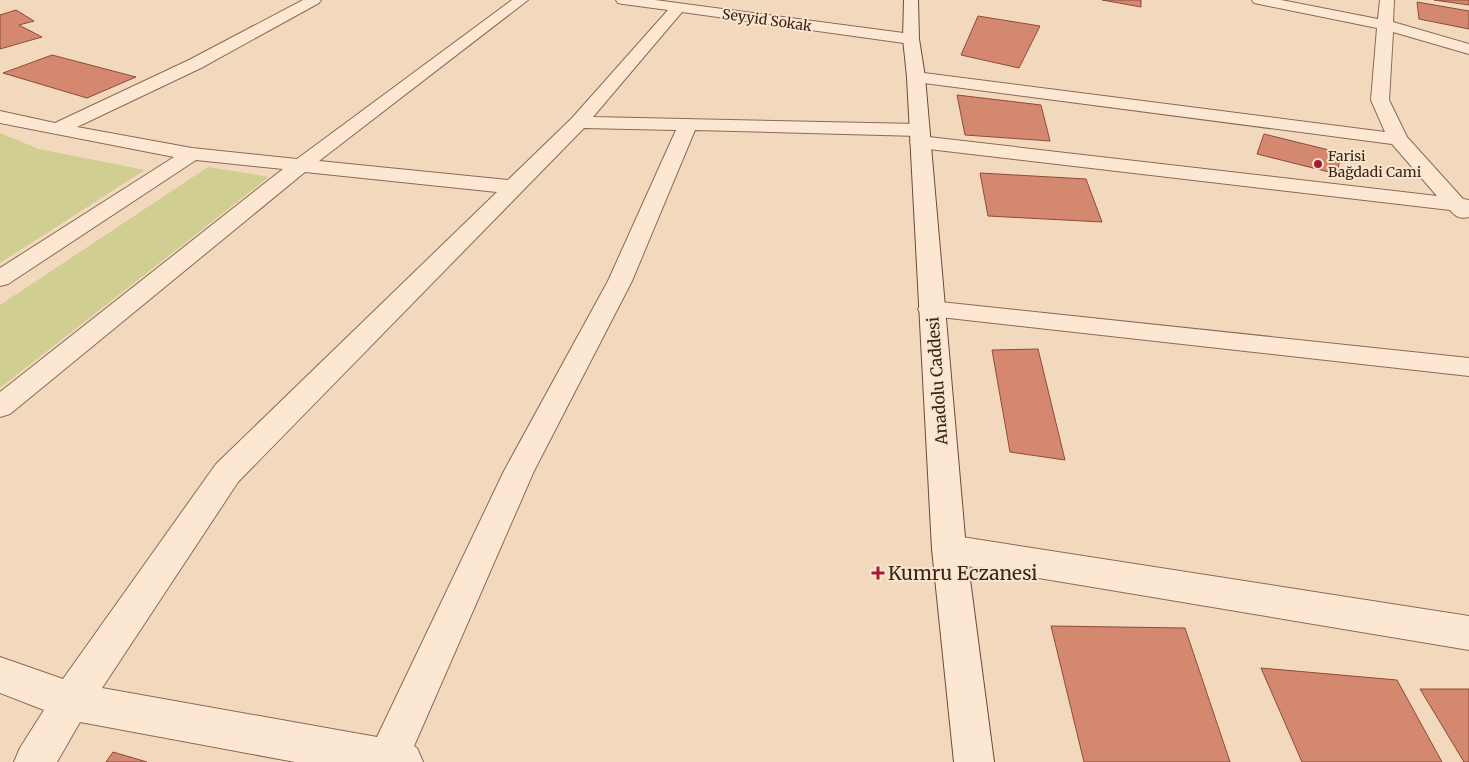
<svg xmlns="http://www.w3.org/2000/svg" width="1469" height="762" viewBox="0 0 1469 762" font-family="Merriweather,serif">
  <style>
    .green { fill: #d1ce91 }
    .building { fill: #d48870; stroke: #8e4b38 }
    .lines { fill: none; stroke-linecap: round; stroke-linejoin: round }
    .street-casing { stroke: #8c6955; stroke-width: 2 }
    .secondary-casing { stroke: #6e4a38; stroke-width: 2 }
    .street { fill: #fce8d2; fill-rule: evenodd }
    .secondary { fill: #fce8d2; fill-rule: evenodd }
    .poi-dot { fill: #a21e36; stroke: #f9e5ce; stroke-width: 2 }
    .labels { text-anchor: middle; stroke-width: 4; stroke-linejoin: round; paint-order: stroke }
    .far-street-label { font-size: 14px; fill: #3a251b; stroke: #f9e5ce }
    .far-poi-label { font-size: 14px; fill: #3a251b; stroke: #f9e5ce; text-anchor: start }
    .street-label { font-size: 16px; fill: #3a251b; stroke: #f9e5ce }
    .near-poi-label { font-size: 19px; fill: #3a251b; stroke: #f9e5ce; text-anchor: start }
  </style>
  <rect width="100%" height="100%" fill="#f2d9be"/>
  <!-- green -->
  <path class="green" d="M0 133 39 149 145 170 0 263Z
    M208 167 269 177 0 388V305Z"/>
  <!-- building -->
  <path class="building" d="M1102 0H1141V7Z
    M1434 0H1469V5Z
    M1417 2 1469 11V29L1419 19Z
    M16 10 34 21 19 25 42 37 0 49V15Z
    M978 16 1040 26 1019 68 961 55Z
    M52 55 136 77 87 98 3 73Z
    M957 95 1041 105 1050 141 965 135Z
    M1264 134 1341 153 1337 174 1257 154Z
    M980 173 1086 179 1102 222 988 216Z
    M1038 349 1065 460 1010 452 992 350Z
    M1051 626 1185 628 1230 762H1084Z
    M1261 668 1397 680 1442 762H1302Z
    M1420 689H1469V762H1464Z
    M113 752 147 762H106Z"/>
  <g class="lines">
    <!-- street casing -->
    <g class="street-casing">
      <path id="street" d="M303 0H321L319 3 201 68 77 127 192 148 297 159 512 0H528L319 161 508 180 572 118 668 10 623 4 618 3 616 0H655L911 34 917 36 919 39 917 42 911 44 682 12 593 117 919 124 926 126 928 130 926 134 919 136 695 130 632 281 534 471 414 746 417 748 423 762H295L80 722 57 762H14L20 748 44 710 0 693V657L63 679 216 464 497 192 305 172 10 414 0 417V392L283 169 196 160 8 284 0 286V268L174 157 0 123V111L55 123 189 60ZM584 128 676 130 608 281 504 471 377 737 102 688 238 482Z
        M1252 0H1281L1378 19 1380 0H1394L1393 22 1469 44V54L1393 32 1389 100 1407 137 1463 199 1469 200V217C1460 219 1456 217 1450 210L920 148 913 146 910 142 913 138 920 136 1437 196 1392 144 916 82 910 81 907 77 910 73 916 72 1385 132 1371 100 1377 28 1259 4 1254 3Z
        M931 301 1469 358V376L922 315 918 309 922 303Z
        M949 535 1469 616V650L949 563 937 559 932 549 937 539Z"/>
    </g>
    <!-- secondary casing -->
    <g class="secondary-casing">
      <path id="secondary" d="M904 0H918L919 39 925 77 966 549 994 762H954L932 549 907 77 903 39Z"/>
    </g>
    <!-- street -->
    <use href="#street" class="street"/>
    <!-- secondary -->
    <use href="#secondary" class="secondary"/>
  </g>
  <!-- markers -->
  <g class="poi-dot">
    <circle cx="1318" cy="164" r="5"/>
    <path d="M875.5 565.5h5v5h5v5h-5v5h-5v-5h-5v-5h5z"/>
  </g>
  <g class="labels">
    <!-- far-street labels -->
    <g class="far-street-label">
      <text transform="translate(767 20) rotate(8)" y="5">Seyyid Sokak</text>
    </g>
    <!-- far-poi labels -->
    <g class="far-poi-label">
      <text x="1328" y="161">Farisi<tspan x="1328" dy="16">Bağdadi Cami</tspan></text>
    </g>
    <!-- street labels -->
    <g class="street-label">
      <text transform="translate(937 381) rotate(-94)" y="6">Anadolu Caddesi</text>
    </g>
    <!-- near-poi labels -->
    <g class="near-poi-label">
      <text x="888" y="580">Kumru Eczanesi</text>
    </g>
  </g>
</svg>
